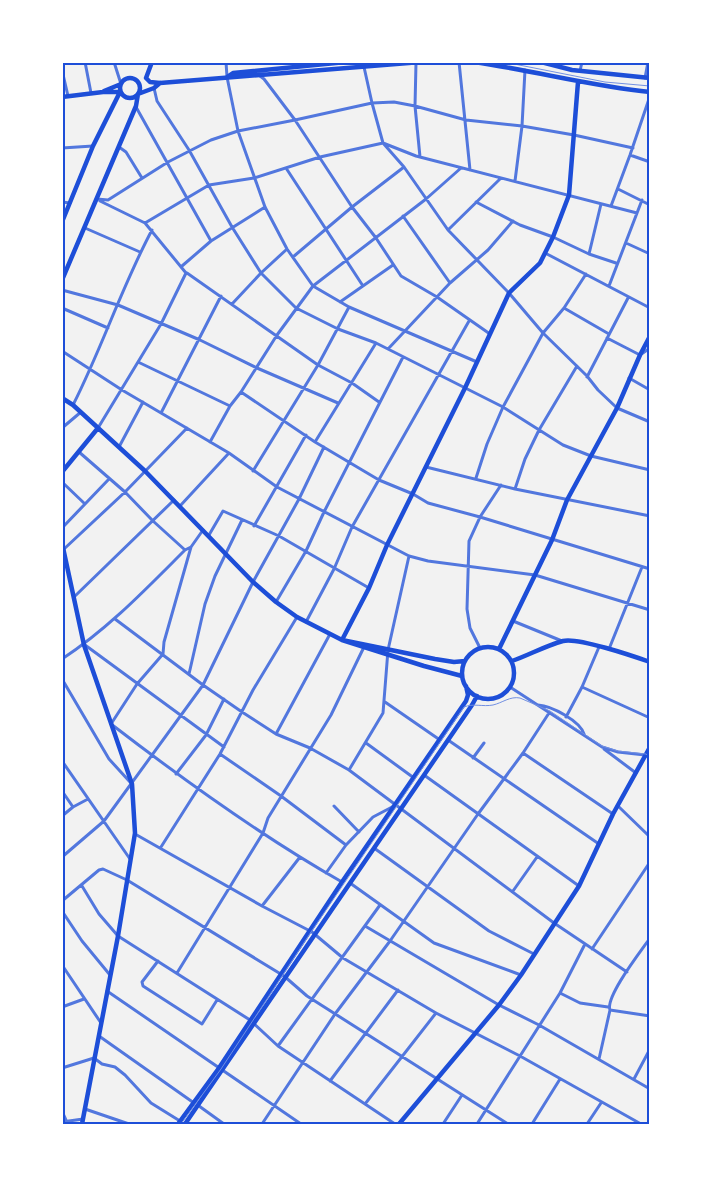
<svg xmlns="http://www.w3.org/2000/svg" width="712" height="1187" viewBox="0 0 712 1187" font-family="Karla,sans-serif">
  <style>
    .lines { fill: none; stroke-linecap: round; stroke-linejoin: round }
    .minor { stroke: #5277de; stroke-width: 3 }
    .secondary { stroke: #1d4ed8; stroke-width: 4.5 }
    .tram { stroke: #7290e2; stroke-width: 1 }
    .neatline { fill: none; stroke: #1d4ed8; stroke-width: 2 }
  </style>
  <rect width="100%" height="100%" fill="#f2f2f2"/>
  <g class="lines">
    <!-- minor -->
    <path class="minor" d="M85 62 91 93
      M114 62 121 84
      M226 62 227 77 238 131 265 207 287 249 313 286 349 307 477 362
      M459 62 470 170
      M416 63 415 106 420 157
      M364 67 372 103 383 143 404 167 448 230 509 293 543 333 587 376 598 390 617 408 650 422
      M62 70 68 96
      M580 71 582 62
      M260 76 264 79 295 120 352 207 376 238 401 276 437 297 490 334
      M645 78 648 62
      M154 88 157 101 189 150 232 227 261 273 296 308 338 329 376 343 503 407 563 445 591 456 650 470
      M136 107 211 241
      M119 147 126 152 142 178
      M62 148 93 146
      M630 155 650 162
      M286 168 363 286
      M515 181 522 126 525 70
      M618 189 650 205
      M97 199 108 200 168 162 211 140 238 131 295 120 372 103 394 102 415 106 466 120 522 126 574 135 633 148
      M62 202 70 203
      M476 202 520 225 553 237 589 254 616 263
      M611 206 630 155 650 96
      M403 216 450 283
      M145 223 209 185 254 178 320 157 383 143 416 156 637 213
      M85 228 140 252
      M448 230 501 178
      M626 243 650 254
      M545 253 650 308
      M589 254 601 204
      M293 257 352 207 404 167
      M182 266 211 241 265 207
      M187 273 318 365 352 383 379 402
      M609 286 642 200
      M62 290 118 305 200 340 257 368 338 403
      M340 302 393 265
      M232 304 261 273 287 249
      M62 308 108 328
      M564 308 586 274
      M607 338 640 355 650 348
      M388 349 450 283 488 250 513 221
      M62 351 122 390 229 453 277 487 409 556 428 561 535 575 650 610
      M138 362 230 406
      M587 377 628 298
      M629 378 650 390
      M241 392 315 442 379 480 413 494 428 503 480 517 650 569
      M73 405C102 348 122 286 152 230
      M161 413 221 296
      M62 428 81 412
      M98 428 161 324 186 273 145 223 100 201
      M210 442 230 406 241 392 277 335 313 286 426 199 461 168
      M315 442 376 343
      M119 447 143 402
      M79 452 125 492 153 521 185 550
      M426 467 515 489 650 516
      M253 471 318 365 349 307
      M476 478 487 444 503 407 543 333 564 308 609 334
      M62 482 85 504
      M515 489 525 459 539 430 577 366
      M180 506 229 453
      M254 526 306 435
      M62 528 109 479
      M209 535 223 511 279 536 369 588
      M191 547 164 642 163 654 137 684 111 724C185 781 261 836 342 882
      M64 549 125 492 187 428
      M74 597 174 500
      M276 602 306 551 324 512 403 357
      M115 619 203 685 242 712 276 734 310 748 349 770 554 923 627 972
      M513 621 562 641
      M306 622 334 569 352 527 469 321
      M85 645 224 747
      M480 648 470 628 467 609 469 541 480 517 501 485
      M609 649 642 567
      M62 659C108 629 146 589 185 550L191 547 203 530
      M189 674 205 604 215 576 242 520
      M62 679 109 759 130 782
      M510 687 602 747 618 752 645 755 650 758
      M582 687 650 718
      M385 702 440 740
      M538 705C552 706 580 721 584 734
      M566 717 582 687 599 647
      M276 734 330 634
      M448 740 599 844
      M366 743 414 778
      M604 749 636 773
      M523 753 613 814
      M220 754 281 796 346 845
      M473 758 484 743
      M62 761 130 859
      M349 770 383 713 388 650 409 556
      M176 774 206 735 224 699
      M424 775 579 886
      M62 791 73 807
      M334 806 359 832
      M618 806 650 837
      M62 816 73 807 88 799
      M135 834 262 906 312 932 343 958 436 1013 520 1056 641 1124
      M161 847 220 754 253 690 297 617
      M374 848 489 931 534 954
      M62 857 104 821 203 685 253 582 299 499 324 447
      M326 873 346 845 373 817 394 806
      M350 883 434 943 521 975
      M82 886 99 914 118 936 250 1020 278 1046 395 1124
      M513 891 537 857
      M62 901 99 870 103 869 127 880 284 976 307 996 508 1124
      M262 906 300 857
      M62 911 82 941 110 975
      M365 926 499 1005 539 1025 650 1089
      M592 949 650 862
      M158 961 142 982 143 986 202 1024 217 1000
      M62 965 101 1023
      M177 973 263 833 268 818 331 715 364 647
      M107 991 301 1124
      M560 993 580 1003 608 1007
      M62 1007 84 999
      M610 1010 650 1016
      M99 1036 194 1103
      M278 1046 380 905
      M599 1059 610 1010C605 997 641 951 650 938
      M62 1068 94 1058 102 1064 115 1067 125 1075 151 1103 180 1121
      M634 1079 650 1049
      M330 1081 398 990
      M365 1104 436 1013
      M199 1106 224 1124
      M85 1109 129 1124
      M62 1111 66 1120
      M62 1122 83 1119
      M262 1124 335 1014 390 941 478 814 523 753 549 713
      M443 1124 462 1095
      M477 1124 560 993 585 944
      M532 1124 560 1079
      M587 1124 601 1103"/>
    <!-- secondary -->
    <path class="secondary" d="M152 62 146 78 150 82 160 83 421 62
      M473 62C532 70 590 86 650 92
      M541 62 572 70 650 78
      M227 77 233 73 346 62
      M120 88a10 10 0 1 1 20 0a10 10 0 1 1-20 0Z
      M104 91 121 84
      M62 97 103 92H120L93 146 62 222
      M62 280 136 106 138 94 154 88 160 83
      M62 398 73 405 145 471 253 582 276 602 297 617 342 640 369 588 387 545 465 388 509 293 540 263 553 237 569 195 578 82
      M62 472 98 428
      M62 543 84 645 132 784 135 833 118 936 82 1124
      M462 673a26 26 0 1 1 52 0a26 26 0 1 1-52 0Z
      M499 649 552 540 567 500 617 408 640 355 650 336
      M512 661C529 655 545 646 563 641 577 637 633 656 650 662
      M462 676 424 666 342 640 435 659 454 662 465 661
      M178 1124 219 1068 342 882 466 701 468 695 466 686
      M185 1124 472 705 477 696
      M399 1124 499 1005 521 975 579 886 613 814 650 747"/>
    <!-- tram -->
    <path class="tram" d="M504 62 605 82 650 86
      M181 1124 221 1069 311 932 464 707C473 703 483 707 493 705 502 703 510 696 520 698L550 711 602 746 618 751 646 754 650 757"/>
  </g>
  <!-- border -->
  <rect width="712" height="1187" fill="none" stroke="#ffffff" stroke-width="128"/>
  <rect x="64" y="64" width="584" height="1059" class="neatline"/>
</svg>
